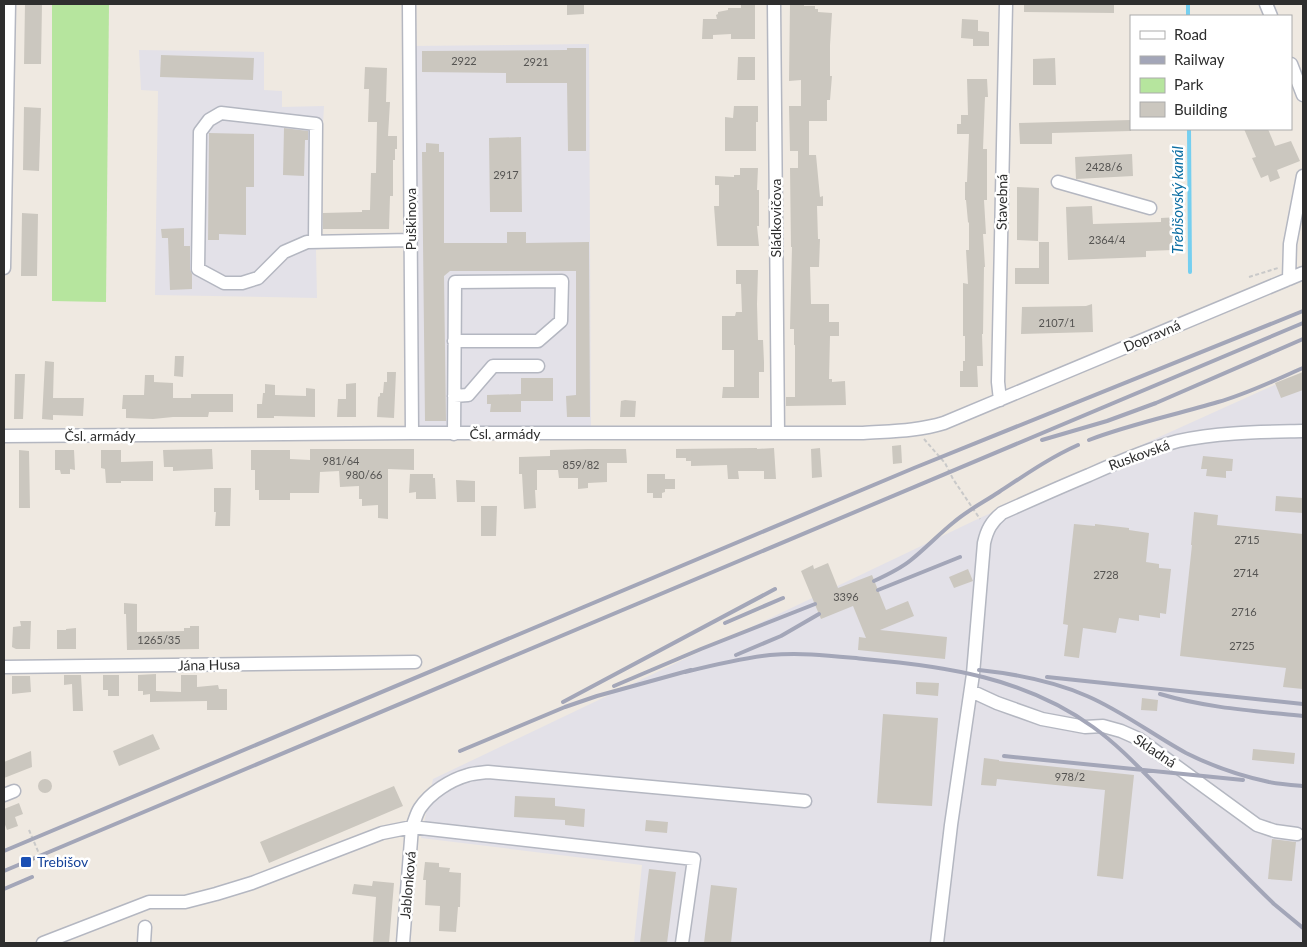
<svg xmlns="http://www.w3.org/2000/svg" width="1307" height="947" viewBox="0 0 1307 947" font-family="Lato,sans-serif">
  <style>
    .industrial { fill: #e3e1e8 }
    .green { fill: #b6e59e }
    .lines { fill: none; stroke-linecap: round; stroke-linejoin: round }
    .stream { stroke: #75cff0; stroke-width: 4 }
    .building { fill: #cbc7bf }
    .minor-casing { stroke: #b4b7c1; stroke-width: 15 }
    .path { stroke: #c9c9c9; stroke-width: 2; stroke-dasharray: 4 2.5; stroke-linecap: butt }
    .minor { stroke: #fff; stroke-width: 12 }
    .rail { stroke: #a3a6b8; stroke-width: 4 }
    .transit-dot { fill: #1a4fb4; stroke: #fff; stroke-width: 2 }
    .labels { text-anchor: middle; stroke-width: 5; stroke-linejoin: round; paint-order: stroke }
    .number-label { font-size: 11px; fill: #555452 }
    .street-label { font-size: 14px; fill: #2e2e2e; stroke: #fff }
    .transit-label { font-size: 14px; fill: #164399; stroke: #fff; text-anchor: start }
    .water-label { font-size: 15px; font-style: italic; fill: #0d6fa3; stroke: #fff }
  </style>
  <rect width="100%" height="100%" fill="#efe9e1"/>
  <!-- industrial -->
  <path class="industrial" d="M589 44 591 434 412 433 410 46Z
    M139 50 264 52V90L282 91V107L324 106 317 236H322L321 249 316 250 317 298 155 295 158 91 141 90Z
    M1303 372V943H634L642 865 421 838 433 779 982 517Z"/>
  <!-- green -->
  <path class="green" d="M52 4H109L106 302 52 301Z"/>
  <g class="lines">
    <!-- stream -->
    <path class="stream" d="M1188 4V16
      M1189 129 1190 272"/>
  </g>
  <!-- building -->
  <path class="building" d="M25 4H42L41 64H24Z
    M567 4H584V14L567 15Z
    M741 4H755V39H731V34L713 35V39H702L703 19H717L716 15 718 14V12L728 10V8H741Z
    M790 4H804V6H815V9H818V12L832 13 830 45V76H832L830 100H827V121H809V155H816L820 197 823 196V206H817L818 239H820L819 267H810L811 304H829V322H839V336H830L829 379H832V382L845 381 846 405 786 406V397H795V345H794V329H790L792 247H791L790 168H798V151H790L789 106H801V80L789 81Z
    M1024 4H1114V13L1024 12Z
    M962 19 978 20V31L989 32V46H973V39L961 38Z
    M567 48H586V151H568L567 83H506V73L422 72V51L567 50Z
    M161 55 254 58 253 80 160 77Z
    M738 57H755V80H737Z
    M1055 58 1056 85H1033V59Z
    M365 67 387 68 386 102H390L388 136H397V149H395V160H393V196H390L389 229H323V213L362 212V210H370L371 173H376L377 122H368L369 89H364Z
    M967 79H987L988 97H985L983 149H987V200H984L986 234H983L985 267H984L983 334H982L983 366H977L978 387H960V371H963V361H965V336H963V283L968 284 966 250H969V223L968 222 966 200H965V182H967L969 134H957V124H961V115H968Z
    M734 106H758V122H756V151H725V117L733 118Z
    M24 107 41 108 39 171 23 170Z
    M1131 120V131L1052 133V144H1020L1019 123Z
    M284 128 308 131V140H305L304 176 283 175Z
    M1244 129H1268L1275 146 1291 141 1300 161 1277 170 1280 178 1270 182 1268 175 1261 178 1252 158 1256 157Z
    M209 133 254 134V187H246V235L219 234V240H208Z
    M521 137 522 212H490L489 138Z
    M426 143 439 144V152H444V243H507V232H526V243L589 242 590 417H567L566 396 576 395V271H450L444 276 446 421H425L422 152H426Z
    M1132 154 1133 176 1076 179 1075 157Z
    M740 168H758L757 190H759V226H757L759 246H717L714 206H719V185H715V176L734 177V175H740Z
    M1017 187 1039 188 1038 241 1017 240Z
    M1092 206 1093 224 1161 222V218L1179 217 1180 238 1172 239 1173 250 1146 251V257L1068 260 1066 207Z
    M22 213 38 214 37 276H21Z
    M184 228V246H190V269L192 274V289L170 290 168 238H162L161 229Z
    M1039 242H1049V284H1015V268H1039Z
    M736 270H758L757 304 758 340H763L764 362V372H759V398H722L723 387H734V350H722V316H735L736 312H742L741 284H736Z
    M1092 304 1093 332 1021 334 1022 307 1086 306Z
    M175 356H184L183 377 174 376Z
    M45 361 54 362 53 398H84L83 416 53 415V420L42 419Z
    M387 372H396L394 418 377 417 378 397 380 396V393H383L384 382H387Z
    M1303 372V390L1281 398 1275 383Z
    M15 374H25L23 419H14Z
    M145 375H154V382L173 383V398H191V394H233V412H209L208 417H173L153 419 126 418V409H122L123 395H144Z
    M521 378H553V401H521V412H490L491 404H487V395L521 394V398Z
    M356 383V417H337L338 399H346V384Z
    M265 384 275 385V395L306 396V388L315 389V417L274 416V418H257V404H262L263 393H265Z
    M625 400 636 401 635 417H620L621 401Z
    M901 445 902 463 893 464 892 446Z
    M757 448V449L774 448 776 479H764V471H738L739 479H728L727 465 691 466V461H686V458H676V449Z
    M820 448 822 477 812 478 811 449Z
    M212 449 213 469 173 471V467H164L163 450Z
    M310 449H414V470L388 469V519L378 518V505L362 506V499H359V486L340 487 339 471 320 472 319 493H290V500H259V490H255V470H251V450H290V459L310 460Z
    M588 449H626L627 463H607V482L588 483V488L578 489V478H559L558 470H537V490H535L536 508 524 509 522 474H519V457L550 456V450Z
    M19 450 29 451 30 508H19Z
    M55 450H74L75 470 70 469V474H61L60 470H55Z
    M101 450H121V462L153 461V481H121V483H106L105 469 101 468Z
    M1203 456 1233 459 1232 471H1226V478L1206 476 1207 469H1201Z
    M410 474H433V478H435L436 499H416V492L409 493Z
    M647 474H665V479H675V489H665V492L662 493V498H653V493H647Z
    M456 480 475 481V502H457Z
    M214 488H231L230 526H215L216 512H214Z
    M1276 496 1303 498V513L1275 511Z
    M481 506H497L496 536H481Z
    M1194 512 1218 515 1217 525 1303 534V689L1283 687 1286 668 1180 656 1192 545H1191Z
    M1074 524 1095 526V524L1129 528V530L1149 533 1146 562 1159 564V568L1171 569 1166 614 1160 613V618L1139 615V621L1119 618 1116 633 1083 628 1079 658 1064 656 1068 625 1063 624Z
    M828 563 838 588 872 575 886 610 908 601 914 616 880 630 947 637 945 659 858 650 859 637 866 638 853 606 821 619 801 571 813 565 814 569Z
    M968 569 973 581 954 588 949 577Z
    M124 603 137 604V632L184 631V628H190V626H199V649L127 650 126 614H124Z
    M20 621H31L30 649H16L12 647 13 627 21 626Z
    M76 628V649H57V630H66V629Z
    M156 674V691L181 692V675H197V687L218 685 219 689H227V710H207V701L150 702V694L143 695V691H138V675Z
    M64 675H81L83 711H73L72 684 64 685Z
    M103 675H119V696H108V690H103Z
    M12 676H30L31 692 12 694Z
    M916 682 939 683 938 696 916 694Z
    M1142 698 1158 700 1157 711 1141 710Z
    M883 714 938 718 932 806 877 803Z
    M153 734 160 749 119 766 113 751Z
    M1253 749 1295 753 1294 764 1252 760Z
    M31 751 32 767 4 778V762Z
    M984 758 999 760V761L1134 775 1123 879 1097 876 1105 790 997 779 996 786 981 785Z
    M38 786a7 7 0 1 1 14 0a7 7 0 1 1-14 0Z
    M394 786 403 806 269 863 260 842Z
    M515 796 555 798V806L585 809 584 827 565 825V820L514 817Z
    M19 803 23 814 15 817 18 826 7 830 4 822V809Z
    M646 820 668 822 667 833 645 831Z
    M1272 839 1296 842 1292 881 1268 879Z
    M425 862 439 863V867L450 868 449 872 461 873 460 907H458L456 932 439 931 440 906 425 905 426 880H423Z
    M649 869 676 872 667 943H640Z
    M373 881 394 883 389 943H373L376 897 352 894 354 884 372 886Z
    M711 885 737 888 731 943H704Z"/>
  <g class="lines">
    <!-- minor casing -->
    <g class="minor-casing">
      <path id="minor" d="M409 4 412 433
        M774 4 778 433
        M1266 4 1271 16
        M1291 64 1303 95
        M1058 182 1150 208
        M315 242 316 124 221 113 209 120 200 132 198 269 224 283H242L258 278 284 252 307 242 411 240
        M4 268 9 4
        M1289 279 1290 244 1303 176
        M454 396 468 395 493 366H538
        M1000 400 998 382 1006 4
        M454 434 455 282 562 281 561 321 538 341H454
        M4 436 412 433H863C891 431 918 431 944 423L1303 273
        M4 667 415 662
        M971 691 997 703 1042 719 1085 727 1103 726 1121 731 1139 739 1257 825 1275 831 1297 834
        M4 795 14 791
        M43 943 149 902H185L216 894 252 883 382 833 412 827 694 859 682 943
        M144 943 145 927
        M403 943 412 827C415 821 416 814 420 808 430 793 450 780 468 775 474 773 481 773 488 772L805 801
        M937 943 951 825 973 674 984 543C987 530 991 522 1002 513 1031 500 1060 487 1089 475 1118 462 1148 449 1178 441 1219 432 1261 432 1303 431"/>
    </g>
    <!-- path -->
    <path class="path" d="M1249 277 1278 268
      M924 439 945 463 953 479 980 519
      M29 830 40 856"/>
    <!-- minor -->
    <use href="#minor" class="minor"/>
    <!-- rail -->
    <path class="rail" d="M1042 440 1107 421 1156 403 1303 339
      M1089 440C1131 424 1175 415 1218 402 1247 394 1275 380 1303 368
      M874 581C887 575 900 569 911 560 926 548 939 534 954 522 968 510 984 502 999 492 1025 475 1049 458 1078 445
      M878 590 960 557
      M725 623 783 598
      M736 655 781 636 819 614
      M979 670C1016 674 1053 681 1087 696 1122 711 1153 735 1186 753 1212 766 1241 776 1269 782 1280 784 1292 785 1303 786
      M685 672C713 665 741 658 770 655 802 652 833 656 864 659 945 666 1026 678 1093 727 1121 747 1144 773 1168 797 1203 833 1238 869 1274 904L1303 928
      M1047 677 1303 704
      M614 686 701 649 815 604
      M1160 694C1207 708 1255 711 1303 716
      M563 702 775 589
      M460 751 565 707 597 696 691 670
      M1004 756 1243 780
      M4 851 914 468 1303 311
      M4 871 1303 323
      M4 889 32 877"/>
  </g>
  <!-- markers -->
  <rect class="transit-dot" x="20" y="856" width="12" height="12" rx="2.5"/>
  <g class="labels">
    <!-- number labels -->
    <g class="number-label">
      <text x="464" y="65">2922</text>
      <text x="536" y="66">2921</text>
      <text x="1104" y="171">2428/6</text>
      <text x="506" y="179">2917</text>
      <text x="1107" y="244">2364/4</text>
      <text x="1057" y="327">2107/1</text>
      <text x="341" y="465">981/64</text>
      <text x="581" y="469">859/82</text>
      <text x="364" y="479">980/66</text>
      <text x="1247" y="544">2715</text>
      <text x="1246" y="577">2714</text>
      <text x="1106" y="579">2728</text>
      <text x="846" y="601">3396</text>
      <text x="1244" y="616">2716</text>
      <text x="159" y="644">1265/35</text>
      <text x="1242" y="650">2725</text>
      <text x="1070" y="781">978/2</text>
    </g>
    <!-- street labels -->
    <g class="street-label">
      <text transform="translate(1002 202) rotate(-89)" y="5">Stavebná</text>
      <text transform="translate(776 218) rotate(-90)" y="5">Sládkovičova</text>
      <text transform="translate(411 219) rotate(-90)" y="5">Puškinova</text>
      <text transform="translate(1152 336) rotate(-23)" y="5">Dopravná</text>
      <text x="505" y="439">Čsl. armády</text>
      <text x="100" y="441">Čsl. armády</text>
      <text transform="translate(1139 455) rotate(-20)" y="5">Ruskovská</text>
      <text transform="translate(209 665) rotate(-1)" y="5">Jána Husa</text>
      <text transform="translate(1155 751) rotate(34)" y="5">Skladná</text>
      <text transform="translate(408 885) rotate(-85)" y="5">Jablonková</text>
    </g>
    <!-- transit labels -->
    <g class="transit-label">
      <text x="37" y="867">Trebišov</text>
    </g>
    <!-- water labels -->
    <g class="water-label">
      <text transform="translate(1178 200) rotate(-90)" y="5">Trebišovský kanál</text>
    </g>
  </g>
  <!-- border -->
  <rect width="1307" height="947" fill="none" stroke="#2e2e2e" stroke-width="10"/>
  <!-- legend -->
  <rect x="1130" y="15" width="162" height="115" fill="#ffffff" stroke="#ababab"/>
  <rect x="1140" y="31" width="25" height="8" fill="#ffffff" stroke="#ababab"/>
  <text x="1174" y="40" font-size="15" fill="#2e2e2e">Road</text>
  <rect x="1140" y="56" width="25" height="8" fill="#a3a6b8" stroke="#ababab"/>
  <text x="1174" y="65" font-size="15" fill="#2e2e2e">Railway</text>
  <rect x="1140" y="78" width="25" height="15" fill="#b6e59e" stroke="#ababab"/>
  <text x="1174" y="90" font-size="15" fill="#2e2e2e">Park</text>
  <rect x="1140" y="102" width="25" height="15" fill="#cbc7bf" stroke="#ababab"/>
  <text x="1174" y="115" font-size="15" fill="#2e2e2e">Building</text>
</svg>
